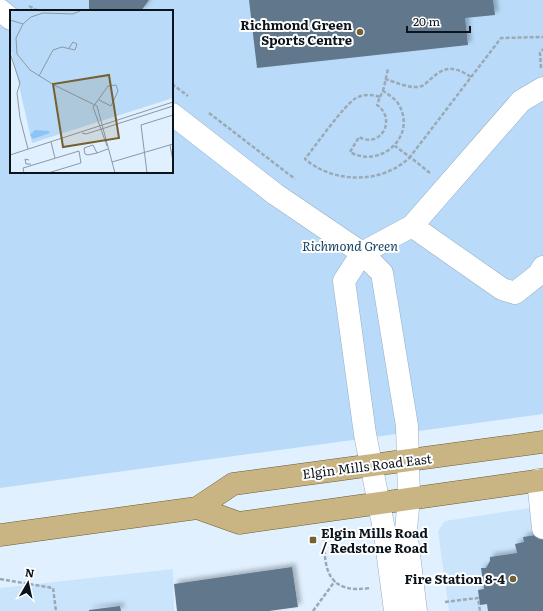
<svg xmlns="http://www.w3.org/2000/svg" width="543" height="611" viewBox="0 0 543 611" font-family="Literata,serif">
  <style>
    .built { fill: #cae4fc }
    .green { fill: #b9dbf9; fill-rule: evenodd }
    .building { fill: #60778c; filter: url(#shadow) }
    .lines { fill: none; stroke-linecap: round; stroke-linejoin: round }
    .minor-casing { stroke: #94aec4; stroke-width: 23 }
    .major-casing { stroke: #6f5d2a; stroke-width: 23 }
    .path { stroke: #9ba9b5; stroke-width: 2.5; stroke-dasharray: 4 2; stroke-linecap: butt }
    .minor { stroke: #fff; stroke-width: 22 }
    .major { stroke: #c9b584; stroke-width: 22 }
    .poi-dot { fill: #756030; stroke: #fff; stroke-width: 1.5 }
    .labels { text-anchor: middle; stroke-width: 4; stroke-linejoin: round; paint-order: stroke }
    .poi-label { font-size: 13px; font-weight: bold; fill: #0b141c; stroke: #fff; text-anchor: end }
    .park-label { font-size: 13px; font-style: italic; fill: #123e5f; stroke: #fff }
    .street-label { font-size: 13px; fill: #0b141c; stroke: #fff }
    .inset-road { fill: none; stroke: #8b98a4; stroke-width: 1 }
    .view { fill: #756030; fill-opacity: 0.15; stroke: #756030; stroke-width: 2 }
    .inset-edge { fill: none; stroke: #0b141c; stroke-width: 2 }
  </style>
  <defs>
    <filter id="shadow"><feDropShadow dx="3.5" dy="-3.5" stdDeviation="2" flood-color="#0004"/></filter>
  </defs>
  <rect width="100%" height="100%" fill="#e0f0ff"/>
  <!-- built -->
  <path class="built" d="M543 506V611H449L438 531 445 521Z
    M173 569 174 611H0V588Z"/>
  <!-- green -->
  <path class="green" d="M0 0H543V414L0 488ZM11 11H172V172H11Z"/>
  <!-- building -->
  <path class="building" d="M89 0H149L141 11H89Z
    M249 0H493L495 15 465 18 468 45 257 68Z
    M543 534V611H488L487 604 480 605 478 590 484 589 481 568H486L490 561V557L517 553 515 544 524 542 523 537Z
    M292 567 298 607 269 611H177L174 584Z
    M120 606 121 611H89V610Z"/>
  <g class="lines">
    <!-- minor casing -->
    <g class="minor-casing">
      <path id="minor" d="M0 10 11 19
        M172 114 275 194 362 253 382 273 407 426 409 497 406 530 416 611
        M412 226 502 289 515 293 538 275 543 267
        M538 480 543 528
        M395 611 385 534 365 434 344 281 362 253 412 226 521 101 543 88"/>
    </g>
    <!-- major casing -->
    <g class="major-casing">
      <path id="major" d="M197 508 233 484 543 442
        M0 535 197 508 239 523 543 480"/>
    </g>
    <!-- path -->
    <path class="path" d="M29 6 38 11
      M541 68 540 53 543 49
      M385 79C396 82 411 90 422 86 426 84 429 80 432 78 446 65 456 67 471 77
      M172 84 188 96
      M383 91 388 69
      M380 97 383 91C389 95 396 99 399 105 417 137 380 169 350 152L359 137C381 149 397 119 377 105L380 97C372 94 364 94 356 98 344 105 316 145 305 159 334 184 383 184 410 157L395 146
      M209 113 295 179
      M430 173 410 157 501 38 543 37
      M325 538C323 572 330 594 370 588
      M0 579 53 588 56 611
      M445 602 478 598 480 611
      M313 611 335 581"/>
    <!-- minor -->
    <use href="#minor" class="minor"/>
    <!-- major -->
    <use href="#major" class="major"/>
  </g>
  <!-- markers -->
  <g class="poi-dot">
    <circle cx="360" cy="32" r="4"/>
    <rect x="309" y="536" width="8" height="8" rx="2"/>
    <circle cx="513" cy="579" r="4"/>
  </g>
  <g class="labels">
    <!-- poi labels -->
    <g class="poi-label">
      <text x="352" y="30">Richmond Green<tspan x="352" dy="15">Sports Centre</tspan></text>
      <text x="321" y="538" text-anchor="start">Elgin Mills Road<tspan x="321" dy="15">/ Redstone Road</tspan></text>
      <text x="505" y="584">Fire Station 8-4</text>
    </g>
    <!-- park labels -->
    <g class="park-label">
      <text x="350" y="251">Richmond Green</text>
    </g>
    <!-- street labels -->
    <g class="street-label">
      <text transform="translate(367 466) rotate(-7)" y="5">Elgin Mills Road East</text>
    </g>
  </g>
  <!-- overview -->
  <g transform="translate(10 10)">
    <rect width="163" height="163" fill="#e0f0ff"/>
    <path d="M0 0H163V88L22 133 0 36Z" fill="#b9dbf9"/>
    <path d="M25 120 39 121 40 123 23 129 20 125Z" fill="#8bc5f7"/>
    <path class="inset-road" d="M72 0 63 4 33 3 21 7 13 14 6 28 7 44 20 60 44 75 87 96 105 163M0 10 13 14M0 43 10 73 7 83 10 108 18 139M29 66 43 40 52 37 65 40 67 34 63 32 59 38M89 90 101 96 108 81 106 75 98 76 83 97 97 136M72 123 76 124 163 96M41 132 45 148M160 135 163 151M87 143 83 135 74 138 75 144 78 145 87 143 95 140 98 139M0 145 163 92M19 150 15 149 16 154H21M102 152 163 134M14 163 13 158 69 141 71 153 38 163M137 163 131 115 163 105"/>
    <path class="view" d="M99 65 109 128 53 137 43 74Z"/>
    <rect width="163" height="163" class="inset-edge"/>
  </g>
  <!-- north arrow -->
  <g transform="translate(28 583) rotate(9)" stroke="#ffffff" stroke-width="3" paint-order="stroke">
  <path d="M0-3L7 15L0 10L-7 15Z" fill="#0b141c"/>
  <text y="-6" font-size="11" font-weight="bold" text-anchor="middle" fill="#0b141c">N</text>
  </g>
  <!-- scale -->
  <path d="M407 26v6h63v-6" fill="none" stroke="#0b141c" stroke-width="2"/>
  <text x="413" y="26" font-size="12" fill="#0b141c" stroke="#ffffff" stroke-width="3" paint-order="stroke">20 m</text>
</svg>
